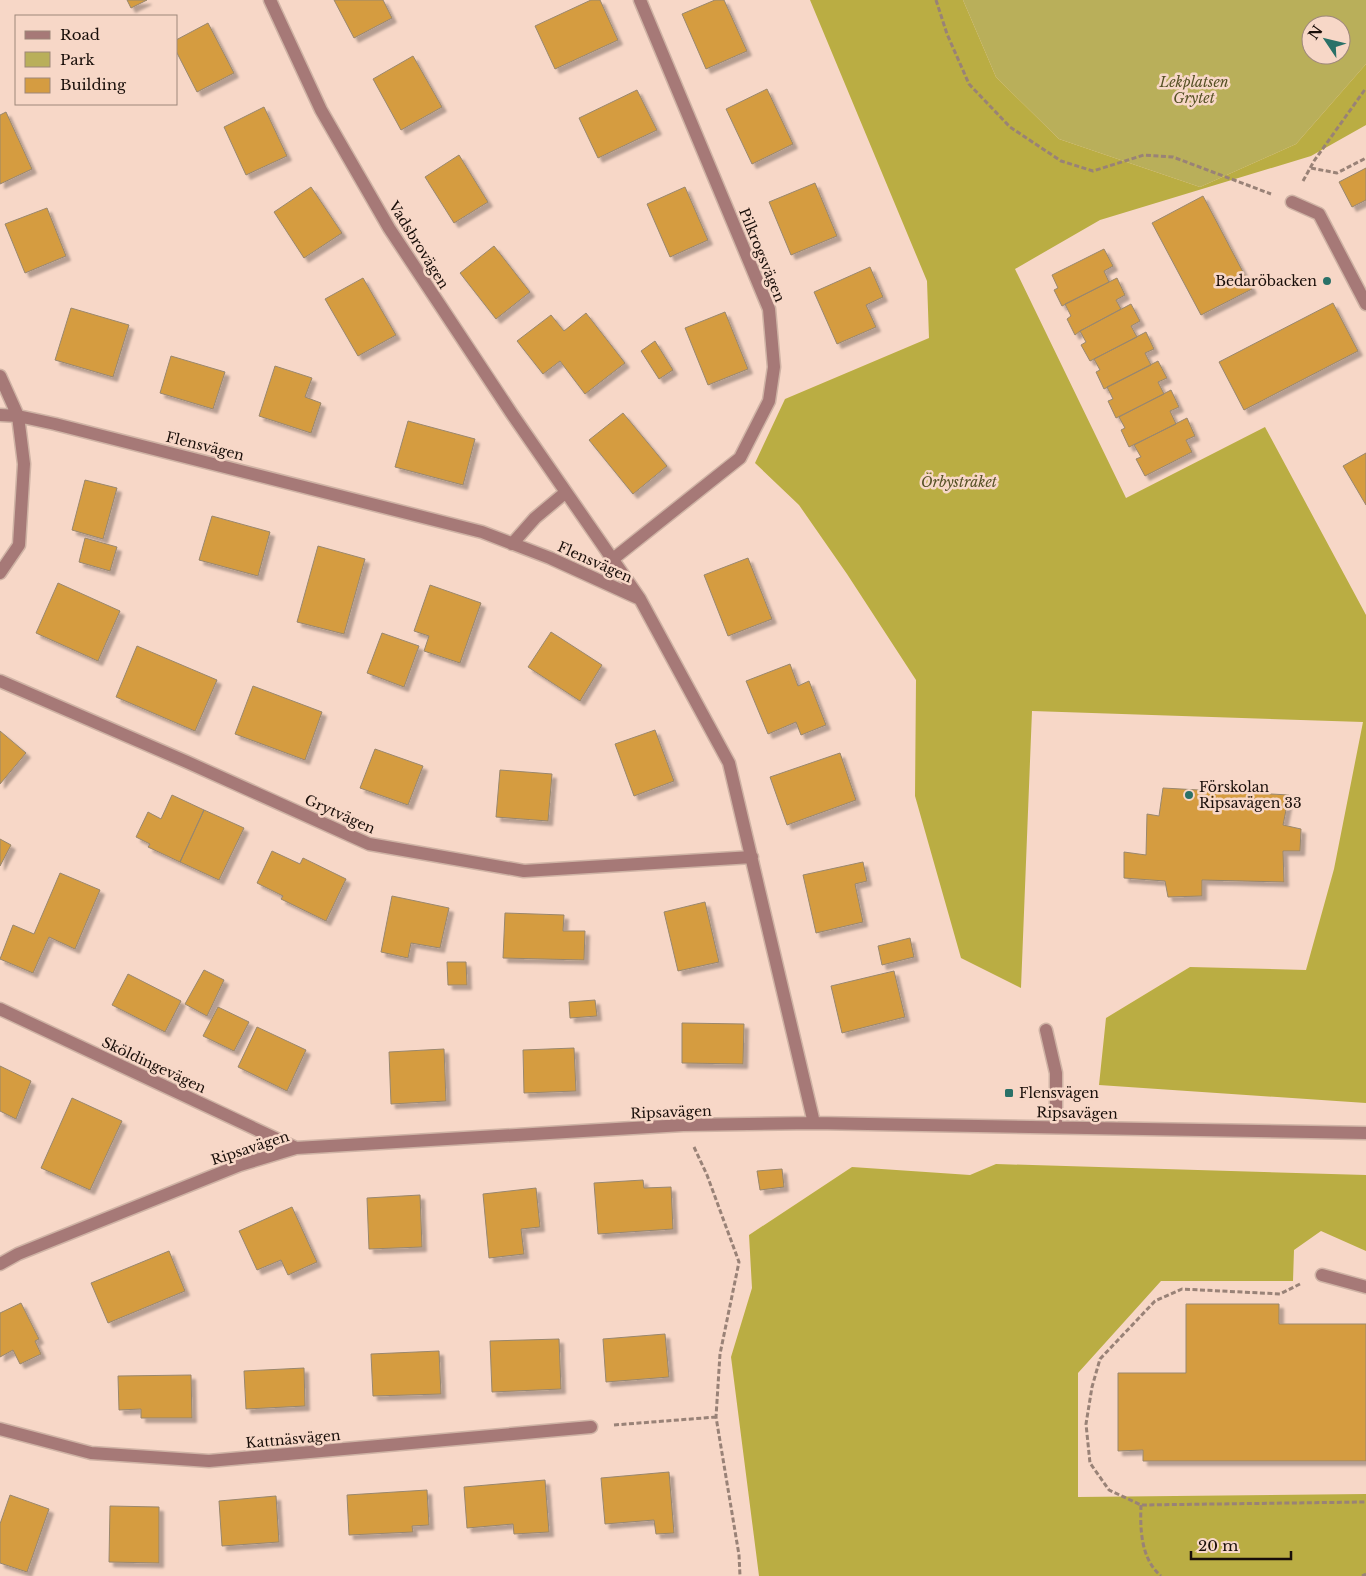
<svg xmlns="http://www.w3.org/2000/svg" width="1366" height="1576" viewBox="0 0 1366 1576" font-family="'Libre Baskerville',serif">
  <style>
    .green { fill: #b9af5a; fill-rule: evenodd }
    .forest { fill: #baad43 }
    .building { fill: #d59c41; stroke: #99876e; filter: url(#shadow) }
    .lines { fill: none; stroke-linecap: round; stroke-linejoin: round }
    .minor-casing { stroke: #cfb3a5; stroke-width: 15 }
    .path { stroke: #998277; stroke-width: 3; stroke-dasharray: 5 2.5; stroke-linecap: butt }
    .minor { stroke: #a67977; stroke-width: 12 }
    .poi-dot { fill: #2a7168; stroke: #f7d7c7; stroke-width: 2 }
    .labels { text-anchor: middle; stroke-width: 5; stroke-linejoin: round; paint-order: stroke }
    .park-label { font-size: 14px; font-style: italic; fill: #565125; stroke: #f7d7c7 }
    .street-label { font-size: 14px; fill: #190e09; stroke: #f7d7c7 }
    .poi-label { font-size: 14px; fill: #190e09; stroke: #f7d7c7; text-anchor: start }
  </style>
  <defs>
    <filter id="shadow"><feDropShadow dx="4.5" dy="4.5" stdDeviation="1" flood-color="#0004"/></filter>
  </defs>
  <rect width="100%" height="100%" fill="#f7d7c7"/>
  <!-- green -->
  <path class="green" d="M963 0H1366V64L1296 144 1200 187 1059 139 996 77ZM1311 25H1341V55H1311Z"/>
  <!-- forest -->
  <path class="forest" d="M810 0H963L996 77 1059 139 1200 187 1296 144 1366 64V125L1311 156 1100 220 1015 269 1126 498 1265 427 1366 615V1103L1099 1085 1106 1018 1190 967 1306 970 1334 869 1363 722 1032 711 1021 988 961 958 915 796 916 680 847 574 799 505 755 463 785 399 929 338 927 281Z
    M996 1164 1366 1175V1251L1321 1231 1294 1250 1293 1281H1161L1078 1373V1497L1366 1494V1576H759L731 1357 752 1288 749 1235 852 1167 970 1175Z"/>
  <!-- building -->
  <path class="building" d="M127 0H147L131 8Z
    M334 0H383L392 18 354 38Z
    M591 0H600L618 40 555 69 535 26Z
    M715 0H724L747 51 706 69 682 14Z
    M208 23 234 73 197 92 176 51V40Z
    M413 56 442 107 401 130 373 79Z
    M767 89 793 144 752 164 726 109Z
    M637 90 657 130 598 158 579 118Z
    M264 107 287 156 246 175 224 127Z
    M6 112 32 169 0 184V115Z
    M459 155 488 202 454 223 425 177Z
    M1366 168V200L1352 207 1339 182Z
    M815 183 837 236 791 255 769 202Z
    M311 187 342 233 304 258 274 212Z
    M685 187 708 240 670 257 647 204Z
    M1203 196 1252 289 1201 315 1152 223Z
    M47 208 66 256 25 273 5 224Z
    M494 246 530 292 496 319 460 273Z
    M1104 249 1113 266 1104 271 1109 282 1062 306 1054 290 1058 288 1052 275Z
    M870 267 883 297 866 305 876 327 837 344 814 292Z
    M363 278 396 335 358 356 325 299Z
    M1117 278 1125 295 1116 300 1121 309 1080 331 1075 335 1067 319 1071 316 1065 304Z
    M1333 303 1358 351 1244 410 1219 362Z
    M1131 304 1140 321 1131 326 1137 337 1090 361 1081 345 1086 342 1080 331Z
    M71 308 129 325 113 377 55 360Z
    M725 312 748 369 708 385 685 328Z
    M586 313 625 363 585 394 560 361 543 374 517 341 551 315 564 331Z
    M1146 332 1154 349 1145 353 1151 365 1104 389 1096 372 1100 370 1094 359Z
    M655 341 673 370 659 379 641 351Z
    M171 356 225 372 213 409 160 393Z
    M1158 361 1167 378 1158 382 1164 394 1116 418 1108 401 1113 399 1107 387Z
    M275 366 312 378 305 397 321 403 311 433 259 416Z
    M1171 390 1179 407 1170 411 1176 424 1129 447 1121 430 1125 428 1119 417Z
    M623 413 667 466 633 494 589 440Z
    M1187 418 1195 436 1186 440 1192 452 1145 476 1136 459 1141 457 1134 445Z
    M408 421 475 439 463 485 395 467Z
    M1366 453V505L1343 466Z
    M85 480 117 488 103 539 72 530Z
    M212 516 270 532 258 576 199 560Z
    M85 538 117 547 110 571 79 562Z
    M318 546 365 559 344 634 297 622Z
    M748 558 772 619 728 636 704 575Z
    M58 583 120 611 98 661 36 633Z
    M430 585 481 603 460 663 424 651 429 636 414 631Z
    M551 632 602 665 580 701 528 667Z
    M382 633 419 646 404 687 367 673Z
    M137 646 217 680 195 731 116 697Z
    M790 664 798 686 809 681 826 725 801 735 796 722 768 734 746 681Z
    M253 686 322 712 305 760 235 734Z
    M655 730 674 781 634 796 615 744Z
    M0 731 26 753 0 784Z
    M375 749 423 766 408 805 360 788Z
    M840 753 856 800 787 825 770 777Z
    M500 770 552 774 548 821 496 817Z
    M1163 788 1289 795 1283 825 1301 829 1300 851H1283L1284 882 1202 880V896L1168 897 1165 881 1124 878V852L1146 855 1147 814 1159 816Z
    M172 795 204 810 180 862 148 847 150 844 136 837 148 812 161 819Z
    M204 810 244 828 219 880 180 862Z
    M0 839 11 845 0 866Z
    M272 851 300 864 303 858 346 879 326 921 281 899 283 896 257 883Z
    M863 862 867 881 855 884 863 922 816 933 803 875Z
    M60 873 100 890 75 949 49 937 33 973 0 959 13 925 34 934Z
    M392 896 449 908 440 948 411 943 408 958 381 952Z
    M705 902 719 962 678 971 664 912Z
    M505 913 564 915 563 931H585L584 960 503 958Z
    M910 938 914 957 882 965 878 946Z
    M447 962H466L467 985H448Z
    M204 970 224 980 207 1016 185 1004Z
    M894 971 905 1017 842 1033 831 986Z
    M128 974 181 1001 165 1032 112 1005Z
    M595 1000 597 1016 570 1018 569 1002Z
    M218 1007 249 1022 234 1051 203 1036Z
    M682 1023 744 1024 743 1064 682 1063Z
    M257 1027 306 1050 287 1091 238 1067Z
    M574 1048 576 1091 524 1093 523 1050Z
    M444 1049 446 1101 391 1104 389 1052Z
    M0 1066 31 1081 16 1119 0 1111Z
    M72 1098 122 1121 90 1190 41 1168Z
    M782 1169 784 1187 760 1190 757 1171Z
    M643 1180 644 1188 671 1187 673 1229 598 1234 594 1183Z
    M536 1188 540 1227 521 1229 524 1254 489 1258 483 1194Z
    M420 1195 422 1247 369 1249 367 1198Z
    M292 1207 317 1262 288 1275 281 1260 257 1270 239 1231Z
    M169 1251 185 1291 108 1323 91 1283Z
    M21 1303 39 1339 35 1341 41 1354 20 1364 13 1350 0 1357V1313Z
    M1186 1304H1279V1324H1366V1461H1143V1450L1118 1451V1373H1186Z
    M665 1334 669 1377 606 1382 603 1339Z
    M559 1339 561 1389 492 1392 490 1341Z
    M439 1351 441 1394 373 1396 371 1354Z
    M304 1368 305 1406 246 1409 244 1371Z
    M191 1375 192 1418H141V1409L119 1410 118 1376Z
    M669 1472 674 1533 656 1534 654 1520 605 1524 601 1478Z
    M545 1480 549 1532 514 1534 513 1524 467 1528 464 1487Z
    M427 1490 429 1525 412 1526 413 1532 349 1535 347 1495Z
    M10 1495 49 1509 27 1572 0 1563V1524Z
    M276 1496 279 1542 222 1546 219 1501Z
    M110 1506 159 1507V1563L109 1562Z"/>
  <g class="lines">
    <!-- minor casing -->
    <g class="minor-casing">
      <path id="minor" d="M270 0 321 110 389 228 512 414 640 599
        M1292 202 1319 214 1366 304
        M0 376 18 416 24 464 19 545 0 573
        M0 415 18 416 55 424 482 532 550 558 640 599 729 763 814 1123
        M512 544 535 518 566 492
        M613 559 740 458 769 401 774 367 769 309 640 0
        M0 681 187 762 369 844 524 871 752 857
        M0 1009 296 1148
        M1046 1030 1056 1073V1127
        M0 1264 18 1254 240 1165 296 1148 683 1125 814 1123 1366 1133
        M1322 1275 1366 1287
        M0 1429 91 1453 209 1461 591 1427"/>
    </g>
    <!-- path -->
    <path class="path" d="M936 0 947 34 969 84 1010 127 1061 161 1093 171 1144 155 1173 157 1271 194
      M1311 168 1337 173 1366 158
      M1303 181 1314 161 1366 88
      M694 1147 707 1175 739 1262 720 1354 716 1417 739 1555 740 1576
      M1300 1284 1280 1294 1182 1289 1155 1301 1100 1359 1092 1387 1086 1424 1090 1463 1109 1490 1141 1505 1366 1502
      M614 1425 716 1417
      M1141 1505C1140 1530 1141 1559 1161 1576
      M1362 1576 1366 1574"/>
    <!-- minor -->
    <use href="#minor" class="minor"/>
  </g>
  <!-- markers -->
  <g class="poi-dot">
    <circle cx="1327" cy="281" r="5"/>
    <circle cx="1189" cy="795" r="5"/>
    <rect x="1004" y="1088" width="10" height="10" rx="2.5"/>
  </g>
  <g class="labels">
    <!-- park labels -->
    <g class="park-label">
      <text x="1194" y="87">Lekplatsen<tspan x="1194" dy="16">Grytet</tspan></text>
      <text x="959" y="487">Örbystråket</text>
    </g>
    <!-- street labels -->
    <g class="street-label">
      <text transform="translate(419 245) rotate(58)" y="5">Vadsbrovägen</text>
      <text transform="translate(762 255) rotate(68)" y="5">Pilkrogsvägen</text>
      <text transform="translate(205 446) rotate(14)" y="5">Flensvägen</text>
      <text transform="translate(595 562) rotate(24)" y="5">Flensvägen</text>
      <text transform="translate(340 814) rotate(24)" y="5">Grytvägen</text>
      <text transform="translate(154 1065) rotate(25)" y="5">Sköldingevägen</text>
      <text transform="translate(671 1112) rotate(-2)" y="5">Ripsavägen</text>
      <text transform="translate(1077 1113) rotate(1)" y="5">Ripsavägen</text>
      <text transform="translate(250 1148) rotate(-18)" y="5">Ripsavägen</text>
      <text transform="translate(293 1439) rotate(-5)" y="5">Kattnäsvägen</text>
    </g>
    <!-- poi labels -->
    <g class="poi-label">
      <text x="1317" y="286" text-anchor="end">Bedaröbacken</text>
      <text x="1199" y="792">Förskolan<tspan x="1199" dy="16">Ripsavägen 33</tspan></text>
      <text x="1019" y="1098">Flensvägen</text>
    </g>
  </g>
  <!-- legend -->
  <rect x="15" y="15" width="162" height="90" fill="#f7d7c7" stroke="#9e877b"/>
  <rect x="25" y="31" width="25" height="8" fill="#a67977" stroke="#9e877b"/>
  <text x="60" y="40" font-size="15" fill="#190e09">Road</text>
  <rect x="25" y="52" width="25" height="15" fill="#b9af5a" stroke="#9e877b"/>
  <text x="60" y="65" font-size="15" fill="#190e09">Park</text>
  <rect x="25" y="78" width="25" height="15" fill="#d59c41" stroke="#9e877b"/>
  <text x="60" y="90" font-size="15" fill="#190e09">Building</text>
  <!-- north arrow -->
  <g transform="translate(1326 40) rotate(305)"><circle r="24" fill="#f7d7c7" stroke="#9e877b"/>
  <path d="M0-4L9 19L0 12L-9 19Z" fill="#2a7168"/>
  <text y="-8" font-size="14" font-weight="bold" text-anchor="middle" fill="#190e09">N</text>
  </g>
  <!-- scale -->
  <path d="M1191 1551v8h100v-8" fill="none" stroke="#190e09" stroke-width="2.5"/>
  <text x="1198" y="1551" font-size="15" fill="#190e09" stroke="#f7d7c7" stroke-width="4" paint-order="stroke">20 m</text>
</svg>
